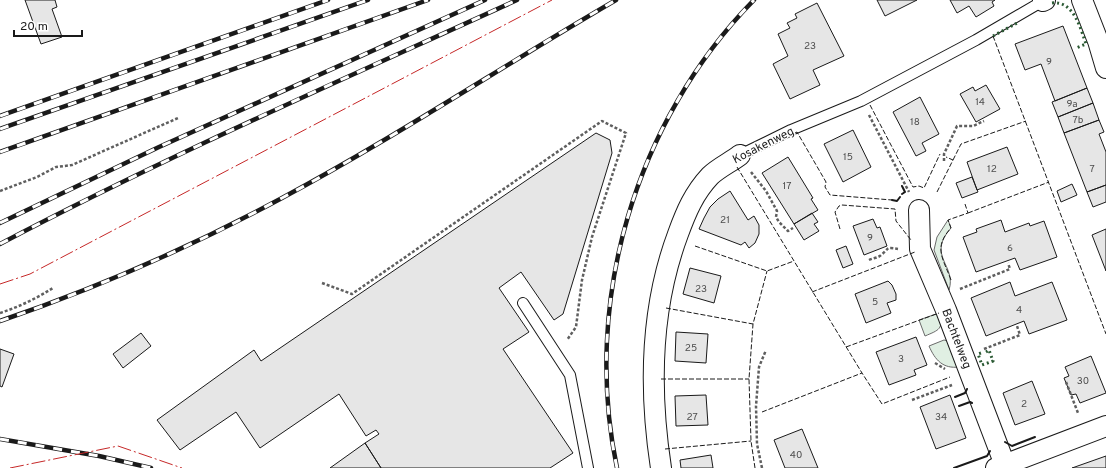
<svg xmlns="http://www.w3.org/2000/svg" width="1106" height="468" viewBox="0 0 1106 468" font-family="Overpass,sans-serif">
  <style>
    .green { fill: #e0efe3; stroke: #6a6a6a }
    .building { fill: #e6e6e6; stroke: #1a1a1a }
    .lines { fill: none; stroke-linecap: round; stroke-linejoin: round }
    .lane-casing { stroke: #1a1a1a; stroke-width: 12 }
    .street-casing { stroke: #1a1a1a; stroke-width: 22 }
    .path { stroke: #5f5f5f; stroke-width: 2.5; stroke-dasharray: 3 2; stroke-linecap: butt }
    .lane { stroke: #fff; stroke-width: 10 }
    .street { stroke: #fff; stroke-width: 20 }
    .rail-casing { stroke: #1a1a1a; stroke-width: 4.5 }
    .rail { stroke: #fff; stroke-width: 3; stroke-dasharray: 9; stroke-linecap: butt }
    .hedge { stroke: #2b5a34; stroke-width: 3; stroke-dasharray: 2 3; stroke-linecap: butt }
    .fence { stroke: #1a1a1a; stroke-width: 1; stroke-dasharray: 5 2; stroke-linecap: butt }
    .wall { stroke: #1a1a1a; stroke-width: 2 }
    .power { stroke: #c62828; stroke-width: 1; stroke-dasharray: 14 3 2 3; stroke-linecap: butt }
    .labels { text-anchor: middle; stroke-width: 3; stroke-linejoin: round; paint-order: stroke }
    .number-label { font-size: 10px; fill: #4d4d4d }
    .street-label { font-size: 12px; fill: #1a1a1a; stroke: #fff }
  </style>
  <rect width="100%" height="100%" fill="#fff"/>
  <!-- green -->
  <path class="green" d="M948 220 951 228C926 256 957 265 949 290L934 250 937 237Z
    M939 313C944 329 939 330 925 336L919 320Z
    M944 340 948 341 959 367C943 369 935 360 929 346Z"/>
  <!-- building -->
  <path class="building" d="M25 0H55L57 7 52 9 62 37 41 44Z
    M877 0H917L885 16Z
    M950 0H995L992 2 994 6 976 17 969 6 957 13Z
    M817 3 844 56 813 70 820 85 790 99 773 64 788 56 778 34 790 28 787 23 797 18 795 14Z
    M1063 26 1087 88 1055 101 1041 64 1025 70 1015 44Z
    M986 85 1000 109 976 122 960 94 973 87 975 91Z
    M1087 88 1093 103 1058 117 1052 102Z
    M920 97 939 134 922 143 926 151 916 156 893 112Z
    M1093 103 1099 120 1064 133 1058 117Z
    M1099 120 1104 132 1099 134 1106 152V185L1087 192 1064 133Z
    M853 130 871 167 843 182 824 144Z
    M596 133 610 140 612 153 563 314 554 320 521 272 499 288 529 332 503 349 573 453 550 468H381L365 443 379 434 376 430 366 436 339 394 260 448 236 412 180 450 157 420 254 350 261 361Z
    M1007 147 1018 174 977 190 967 162Z
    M788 157 813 198 811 199 818 210 794 224 762 173Z
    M972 177 978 192 962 198 956 183Z
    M1072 184 1077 195 1061 202 1057 191Z
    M1106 185V202L1093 207 1087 192Z
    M730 191 748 220 754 216 759 225V234L755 243 749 248 745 242 741 245 699 229 704 218 710 207 718 199Z
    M812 213 818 222 814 224 819 231 804 240 794 224Z
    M873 219 877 228 880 227 887 246 864 255 853 226Z
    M1001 220 1005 232 1029 223 1030 226 1044 221 1057 257 1020 270 1015 258 976 272 963 237 977 232 976 229Z
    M1106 229V271L1092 235Z
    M846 246 853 264 843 268 836 250Z
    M690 268 721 276 714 303 683 294Z
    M888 281 892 285 896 294V300L887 303 891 313 866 323 855 294Z
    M1010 282 1015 296 1052 282 1067 320 1029 334 1024 321 986 336 971 298Z
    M676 332 708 334 706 363 675 361Z
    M141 333 151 346 123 368 113 354Z
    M916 337 927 365 914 370 916 375 889 385 876 352Z
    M0 349 14 354 2 387 0 386Z
    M1091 356 1106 393 1080 403 1076 394 1071 395 1064 378 1069 376 1065 367Z
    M1032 381 1045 414 1015 425 1003 393Z
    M706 395 708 425 676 426 675 396Z
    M950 395 966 438 936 449 920 407Z
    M802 429 818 468H785L774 440Z
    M365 443 381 468H330Z
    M711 455 713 468H681L680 460Z
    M1106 456V468H1072Z"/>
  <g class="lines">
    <!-- lane casing -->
    <g class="lane-casing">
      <path id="lane" d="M740 155 791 130 861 101 976 40 1043 1
        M523 303 570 375 588 468"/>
    </g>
    <!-- street casing -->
    <g class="street-casing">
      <g id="street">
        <path d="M1082 0 1098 41 1106 68"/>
        <path d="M1043 1 1045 0"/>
        <path id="s1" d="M919 210 920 249 946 310 1005 465"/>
        <path d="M661 468C649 390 650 309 678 234 686 212 694 193 710 176 718 168 731 162 740 155"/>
        <path d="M996 468 1106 426"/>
      </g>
    </g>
    <!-- path -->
    <path class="path" d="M869 115 909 192
      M944 161V154L957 126H973L984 121
      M751 172 766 191 777 211 776 217 779 222 788 231 793 228
      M0 191 37 177 56 167 72 165 178 118
      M869 260C873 258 878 258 881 255 890 248 885 247 898 249
      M322 283 352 294 602 121 626 133 592 237 582 280 576 327 567 340
      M960 289 1010 269 1008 263
      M0 313C19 307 37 298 53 288
      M984 349 1020 335 1017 326
      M935 363 945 369
      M1066 382 1078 413
      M912 400 952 385
      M762 468 757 444 756 406 759 367 766 350"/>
    <!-- lane -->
    <use href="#lane" class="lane"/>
    <!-- street -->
    <use href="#street" class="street"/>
    <!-- rail casing -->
    <g class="rail-casing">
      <path id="rail" d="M0 116 328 0
        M0 129 368 0
        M0 152 428 0
        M0 223 159 147 485 0
        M0 244C169 155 344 79 517 0
        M0 321C97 288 191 247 282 198 396 137 504 65 616 0
        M0 439 99 456 151 468
        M617 468C582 302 635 121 754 0"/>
    </g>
    <!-- rail -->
    <use href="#rail" class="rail"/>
    <!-- hedge -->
    <path class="hedge" d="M1052 3C1074 0 1081 30 1086 44L1076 48
      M993 36 1019 22
      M981 353 978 354 982 365 993 361 989 350 986 352"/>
    <!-- fence -->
    <path class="fence" d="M993 36 1106 334
      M870 105 913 187 919 186 924 188 940 154
      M795 133 797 132 826 182 825 187 830 195 892 200
      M749 157 759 151
      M953 160 961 144 1026 121
      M737 167 862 373 882 404 950 377
      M937 192 953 160 946 157
      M968 213 1049 182
      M840 229 835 212 839 206 842 205 895 209 896 221 911 240
      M695 246 767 271 794 261
      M951 280C943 258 933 248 951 228L948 220 968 213 965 204
      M812 292 915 252
      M666 308 753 324
      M846 347 939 313
      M661 379H749
      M762 412 862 373
      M665 449 751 441
      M755 468 751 441 749 379 753 324 767 271"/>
    <!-- wall -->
    <path class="wall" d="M902 186 905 192 902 194
      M892 200 897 201 900 197
      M955 397 965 393 967 389
      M959 406 970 402 972 403
      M1005 442 1012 446 1035 437
      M954 468 987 456 990 451"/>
    <!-- power -->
    <path class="power" d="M0 284 30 274 552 0
      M10 468 118 446 182 468"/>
  </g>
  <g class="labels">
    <!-- number labels -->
    <g class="number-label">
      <text x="810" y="49">23</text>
      <text x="1049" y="65">9</text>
      <text x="980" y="105">14</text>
      <text x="1072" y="107">9a</text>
      <text x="1078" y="123">7b</text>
      <text x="915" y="125">18</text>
      <text x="848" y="160">15</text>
      <text x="992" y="172">12</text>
      <text x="1092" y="172">7</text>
      <text x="787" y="189">17</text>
      <text x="725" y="223">21</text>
      <text x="870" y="241">9</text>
      <text x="1010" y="251">6</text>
      <text x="701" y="292">23</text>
      <text x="875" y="305">5</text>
      <text x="1019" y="313">4</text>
      <text x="691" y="351">25</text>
      <text x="901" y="362">3</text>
      <text x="1083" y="384">30</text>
      <text x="1024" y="407">2</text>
      <text x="692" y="420">27</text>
      <text x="941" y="420">34</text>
      <text x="796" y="458">40</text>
    </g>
    <!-- street labels -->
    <g class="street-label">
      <text transform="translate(763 145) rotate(-27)" y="4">Kosakenweg</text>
      <text dy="4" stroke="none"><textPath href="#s1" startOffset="136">Bachtelweg</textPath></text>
    </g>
  </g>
  <!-- scale -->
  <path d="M14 30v6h68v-6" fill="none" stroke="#1a1a1a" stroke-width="2"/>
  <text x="20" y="30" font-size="12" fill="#1a1a1a" stroke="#ffffff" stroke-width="3" paint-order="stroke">20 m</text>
</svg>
